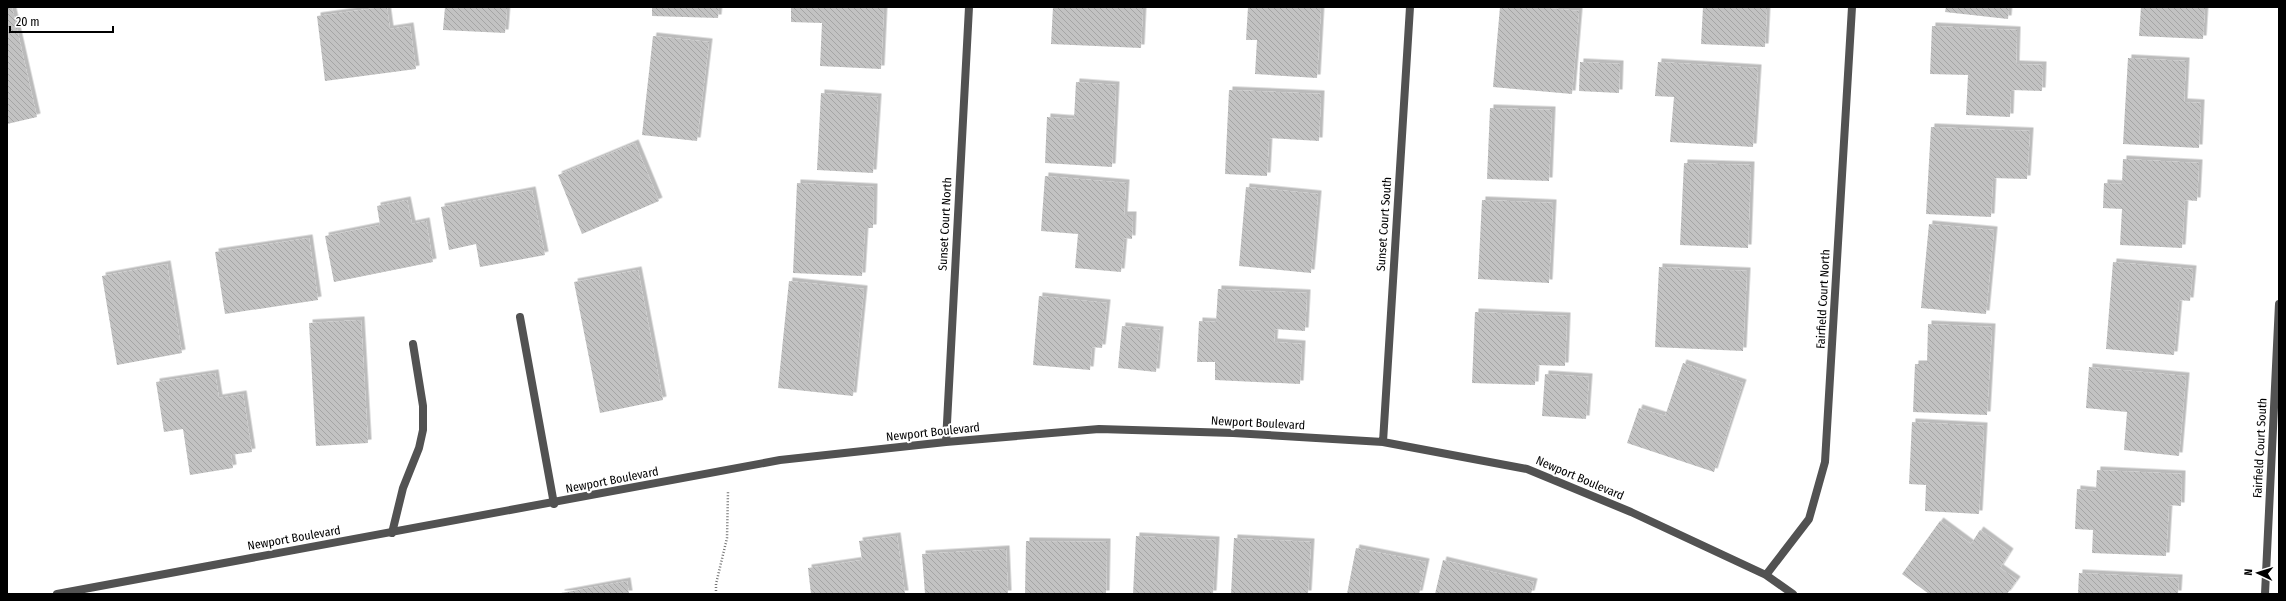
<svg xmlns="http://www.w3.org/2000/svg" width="2286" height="601" viewBox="0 0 2286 601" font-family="'Fira Sans Condensed',sans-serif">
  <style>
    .building { fill: url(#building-back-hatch); filter: url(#shadow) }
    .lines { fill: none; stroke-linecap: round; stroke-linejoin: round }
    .path { stroke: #747474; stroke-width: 2.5; stroke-dasharray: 1 2; stroke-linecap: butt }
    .service { stroke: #525252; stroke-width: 8 }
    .minor { stroke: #525252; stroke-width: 8 }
    .labels { text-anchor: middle; stroke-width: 4; stroke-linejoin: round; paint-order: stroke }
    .street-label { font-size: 12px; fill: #000; stroke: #fff }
  </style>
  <defs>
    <pattern id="building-back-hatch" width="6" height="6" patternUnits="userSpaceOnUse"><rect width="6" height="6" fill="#c2c2c2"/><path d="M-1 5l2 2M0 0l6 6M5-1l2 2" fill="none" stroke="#a5a5a5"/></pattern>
    <filter id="shadow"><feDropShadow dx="3.5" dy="-3.5" stdDeviation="0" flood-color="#0004"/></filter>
  </defs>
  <rect width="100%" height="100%" fill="#fff"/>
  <!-- building -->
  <path class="building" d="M7 7H12L37 117 7 124Z
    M383 7H387L390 29 410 26 416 69 325 81 317 16Z
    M445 7H507L505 33 443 30Z
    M652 7H719L718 18 652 16Z
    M791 7H884L881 69 820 66 822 23 791 22Z
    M1053 7H1143L1141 48 1051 44Z
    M1248 7H1321L1317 78 1255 74 1257 40H1246Z
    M1500 7H1538L1579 11 1572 94 1493 87Z
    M1703 7H1767L1765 47 1701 44Z
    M1946 7H2009L2008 19 1945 12Z
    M2141 7H2205L2203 39 2139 36Z
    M1932 26 2017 30 2016 64 2043 65 2042 91 2011 90 2010 117 1966 115 1968 75 1930 74Z
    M653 36 709 42 697 141 642 135Z
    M2128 58 2186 61 2184 102 2201 103 2199 148 2123 144Z
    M1580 62 1620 64 1619 93 1579 91Z
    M1658 62 1758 68 1753 147 1670 142 1674 97 1655 96Z
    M1076 82 1116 85 1112 167 1045 163 1047 117 1074 119Z
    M1229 90 1321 94 1319 141 1269 138 1267 176 1225 174Z
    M821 93 878 97 873 173 817 170Z
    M1490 108 1552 110 1549 181 1487 179Z
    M1931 127 2030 131 2027 179 1993 178 1991 217 1926 214Z
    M635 143 659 201 582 234 558 175Z
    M2123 159 2199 163 2197 201 2185 200 2182 248 2120 245 2122 209 2103 208 2104 183 2122 184Z
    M1684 163 1751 165 1748 248 1680 245Z
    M1045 176 1126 183 1124 215H1133L1132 239 1124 238 1121 272 1075 268 1078 234 1041 231Z
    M797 183 874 187 873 228H865L862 276 793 273Z
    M1246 187 1318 194 1311 273 1239 266Z
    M532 190 545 255 480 267 476 244 449 250 441 207Z
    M407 200 412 224 426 221 433 262 334 282 325 236 380 225 377 206Z
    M1482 200 1553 203 1549 283 1478 279Z
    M1929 224 1994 230 1986 314 1921 308Z
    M309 238 318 300 225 314 215 252Z
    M2113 262 2193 269 2190 301 2179 300 2174 355 2106 349Z
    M167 264 182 353 117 365 102 276Z
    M1659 267 1747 271 1743 351 1655 347Z
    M638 270 663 400 600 413 574 282Z
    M789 281 864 289 853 396 778 388Z
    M1218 289 1307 293 1305 331 1275 329 1274 342 1302 344 1300 384 1215 380V362H1197L1199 321 1216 322Z
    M1039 296 1107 303 1102 348 1092 347 1090 370 1033 365Z
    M1475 312 1567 316 1565 366 1536 365 1535 385 1472 383Z
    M361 320 368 443 316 446 309 323Z
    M1928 324 1992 327 1987 415 1913 412 1915 364H1927Z
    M1122 326 1160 330 1156 372 1118 368Z
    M1683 363 1743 383 1714 472 1627 443 1639 408 1665 416Z
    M2089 367 2186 376 2179 456 2124 450 2127 412 2086 408Z
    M215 373 219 398 243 394 252 452 231 455 233 468 190 475 183 429 164 432 156 382Z
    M1545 374 1589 377 1586 419 1542 416Z
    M1912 422 1984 426 1979 514 1925 511 1926 485 1909 484Z
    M2097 470 2182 474 2181 506 2169 505 2166 556 2092 553 2093 530 2075 529 2077 489 2096 491Z
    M1940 521 1971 544 1980 530 2010 552 2000 568 2017 580 2007 594H1929L1902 574Z
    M897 536 905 594H811L808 568 862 560 859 541Z
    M1136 536 1216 540 1213 594H1133Z
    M1234 538 1311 542 1308 594H1231Z
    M1026 541 1107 542 1106 594H1025Z
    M1356 548 1426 562 1419 594H1347Z
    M1006 549 1008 594H925L922 554Z
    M1443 560 1534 582 1531 594H1435Z
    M2079 573 2179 578 2178 594H2078Z
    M627 581 629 594H561V593Z"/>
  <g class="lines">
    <!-- path -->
    <path class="path" d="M716 594V584L727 538 728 492"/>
    <!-- service -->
    <path class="service" d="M520 317 554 504
      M392 533 403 488 419 448 423 430V406L413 344"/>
    <!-- minor -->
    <path class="minor" d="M946 442 969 7
      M1383 442 1410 7
      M1766 575 1809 519 1825 462 1852 7
      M57 594 780 460 946 442 1099 429 1233 433 1383 442 1527 469 1631 512 1766 575 1793 594
      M2265 594 2279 304"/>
  </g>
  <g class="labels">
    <!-- street labels -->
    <g class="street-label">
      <text transform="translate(945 224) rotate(-87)" y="4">Sunset Court North</text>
      <text transform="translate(1384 224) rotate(-86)" y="4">Sunset Court South</text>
      <text transform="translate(1823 299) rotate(-87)" y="4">Fairfield Court North</text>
      <text transform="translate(1258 423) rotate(3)" y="4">Newport Boulevard</text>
      <text transform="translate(933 432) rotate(-6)" y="4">Newport Boulevard</text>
      <text transform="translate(2260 448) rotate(-87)" y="4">Fairfield Court South</text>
      <text transform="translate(1580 478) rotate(23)" y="4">Newport Boulevard</text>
      <text transform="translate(612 480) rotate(-11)" y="4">Newport Boulevard</text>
      <text transform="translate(294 538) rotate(-10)" y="4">Newport Boulevard</text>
    </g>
  </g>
  <!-- border -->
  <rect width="2286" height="601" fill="none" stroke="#000000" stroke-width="16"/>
  <!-- north arrow -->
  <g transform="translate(2258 573) rotate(274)" stroke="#ffffff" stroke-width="3" paint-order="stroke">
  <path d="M0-3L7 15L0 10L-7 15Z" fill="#000000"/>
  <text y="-6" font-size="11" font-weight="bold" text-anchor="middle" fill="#000000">N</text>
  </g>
  <!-- scale -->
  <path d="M10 26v6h103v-6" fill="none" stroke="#000000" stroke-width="2"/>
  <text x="16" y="26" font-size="12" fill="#000000" stroke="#ffffff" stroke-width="3" paint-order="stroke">20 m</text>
</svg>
